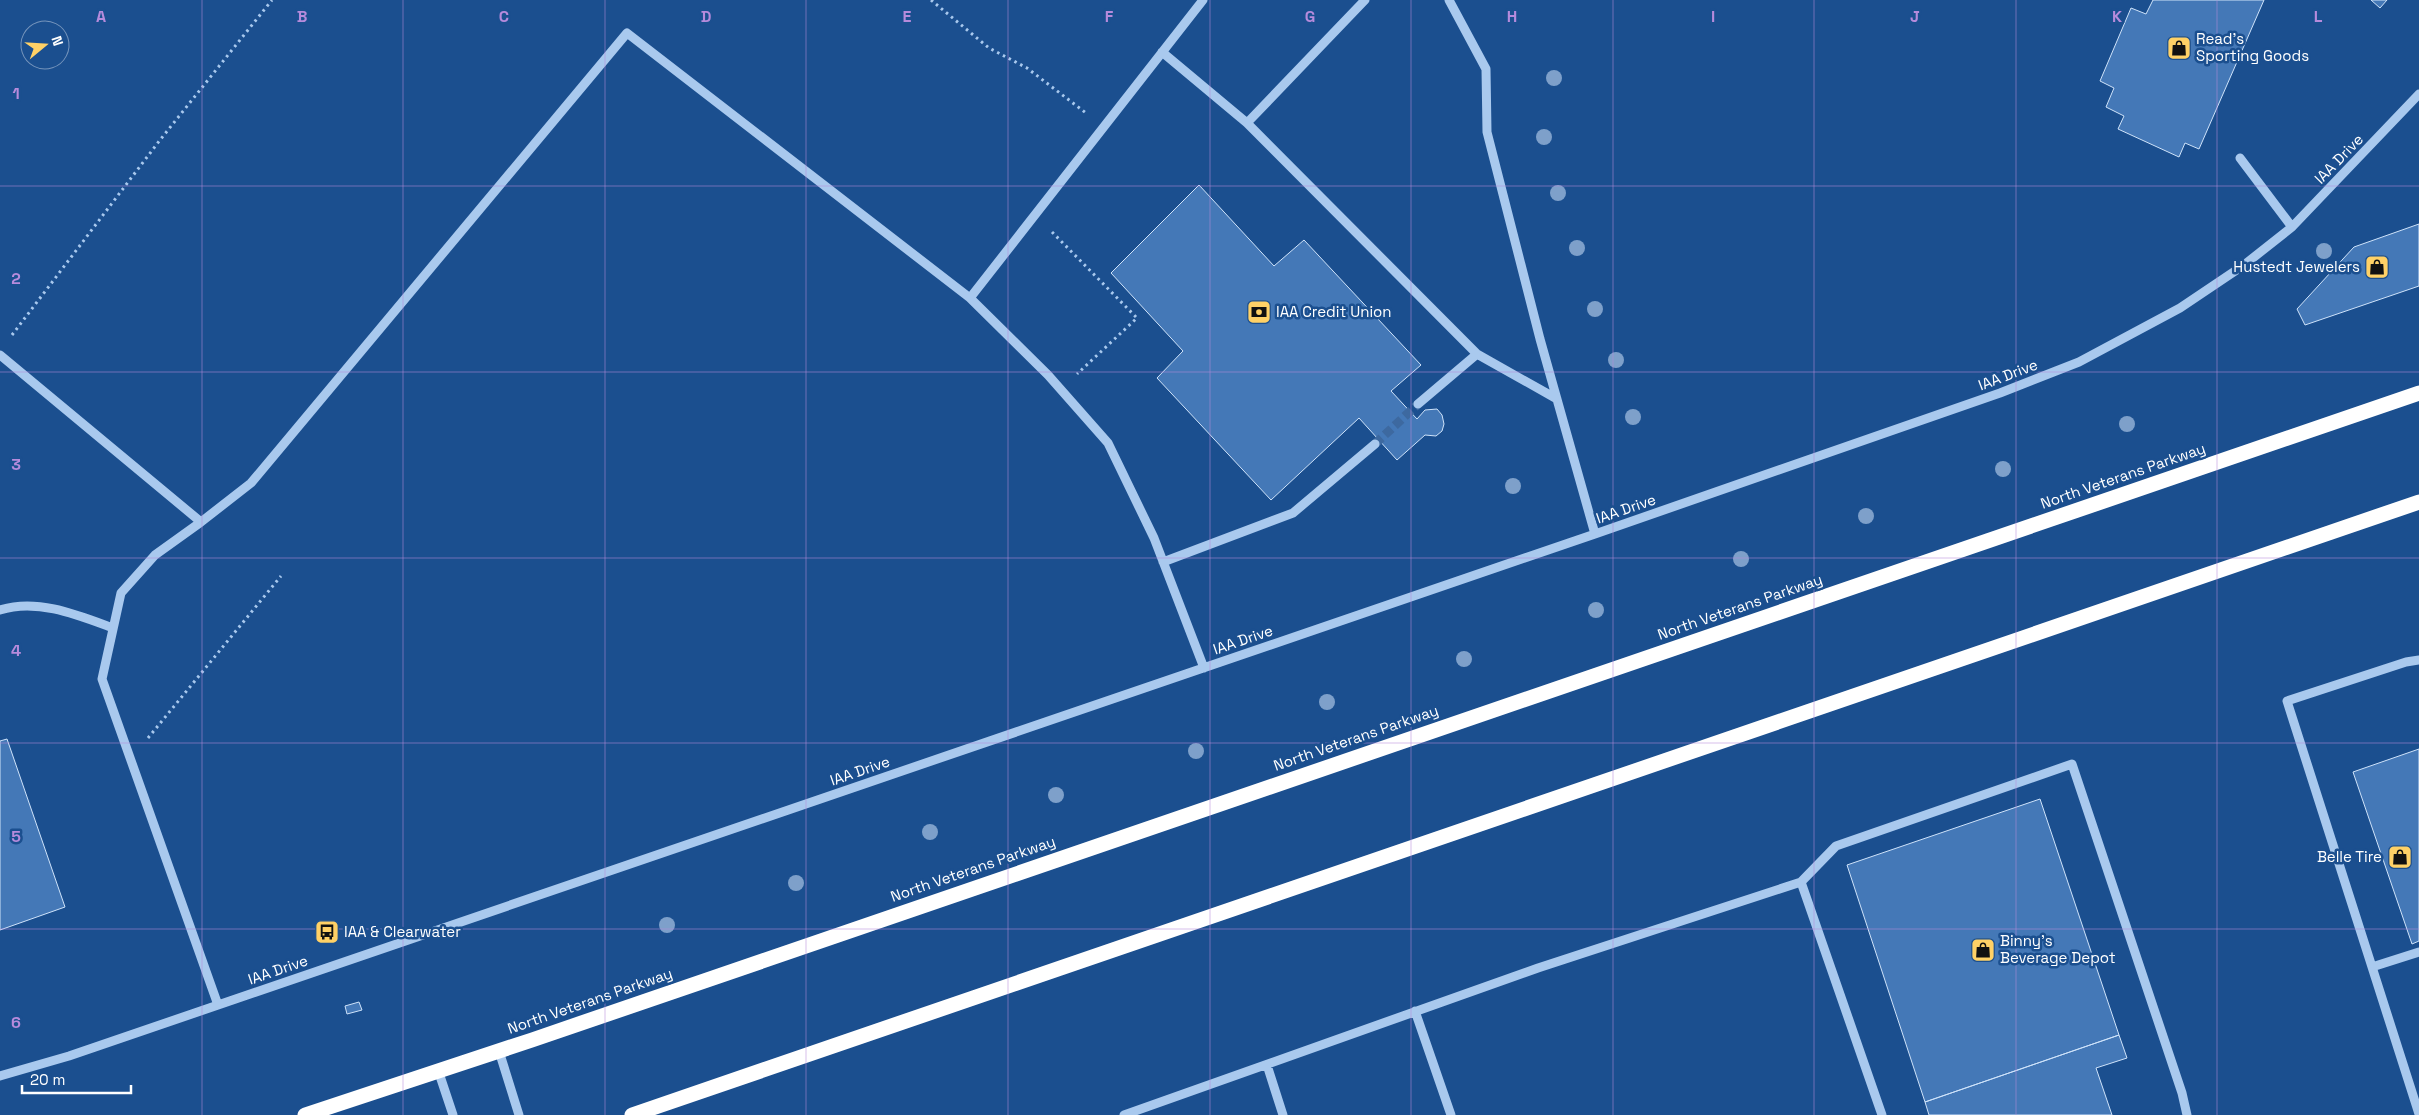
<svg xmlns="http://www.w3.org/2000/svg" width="2419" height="1115" viewBox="0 0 2419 1115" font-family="'Space Grotesk',sans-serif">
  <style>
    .building { fill: #4478b7; stroke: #cfe3fa }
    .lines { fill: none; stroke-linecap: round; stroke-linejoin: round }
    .minor-tunnel { stroke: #3d69a0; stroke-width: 9; stroke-dasharray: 9 4.5; stroke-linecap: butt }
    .path { stroke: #a9c9ee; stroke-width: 3; stroke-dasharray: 2.5 4; stroke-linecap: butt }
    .minor { stroke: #a9c9ee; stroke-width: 9 }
    .highway { stroke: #fff; stroke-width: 15 }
    .tree { fill: #7ea0ca }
    .grid { fill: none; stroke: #b68bdc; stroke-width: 1; stroke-opacity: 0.55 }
    .labels { text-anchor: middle; stroke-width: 5; stroke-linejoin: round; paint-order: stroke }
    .poi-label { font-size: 15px; fill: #fff; stroke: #1b4f8f; text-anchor: start }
    .street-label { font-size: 15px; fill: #fff; stroke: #1b4f8f }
    .grid-label { font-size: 16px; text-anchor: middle; font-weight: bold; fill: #b68bdc; stroke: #1b4f8f; stroke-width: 5; stroke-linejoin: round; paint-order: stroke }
  </style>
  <rect width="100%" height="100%" fill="#1b4f8f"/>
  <!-- building -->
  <path class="building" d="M2153 0H2264L2199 149 2185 143 2179 157 2118 129 2124 116 2106 107 2114 88 2100 81 2131 8 2146 14Z
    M2371 0H2387L2380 8Z
    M1199 185 1274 266 1304 240 1421 365 1391 391 1417 419 1425 410 1437 409 1442 415 1444 424 1442 431 1436 436 1425 435 1397 460 1359 418 1271 500 1157 378 1183 351 1111 273Z
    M2419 224V286L2305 325 2297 309 2354 247Z
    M7 739 65 907 0 930V741Z
    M2419 749V941L2412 944 2353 772Z
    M2040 799 2119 1035 1925 1102 1847 865Z
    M359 1002 362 1010 347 1014 345 1006Z
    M2119 1035 2127 1058 2096 1068 2112 1115H1929L1925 1102Z"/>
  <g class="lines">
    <!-- minor-tunnel -->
    <path class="minor-tunnel" d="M1375 444 1418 404"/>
    <!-- path -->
    <path class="path" d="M931 0 989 48 1027 68 1086 113
      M1052 232 1137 318 1077 374
      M12 335 160 140 272 0
      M148 738 281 576"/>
    <!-- minor -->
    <path class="minor" d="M1449 0 1486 69 1487 132 1540 339 1595 534
      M1162 52 1247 123 1365 0
      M1247 123 1477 354
      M2240 158 2292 227
      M970 298 1203 0
      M0 355 201 522
      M1418 404 1477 354 1557 399
      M1163 562 1293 513 1375 444
      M0 610C37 598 78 615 113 628
      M2419 660 2406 662 2287 701 2419 1114
      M1801 882 1882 1115
      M2372 967 2419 952
      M218 1005 102 679 121 593 155 555 201 522 251 483 627 33 970 298 1048 375 1108 443 1154 538 1204 668
      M1415 1011 1451 1115
      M499 1051 519 1115
      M1267 1065 1283 1115
      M438 1070 453 1115
      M0 1076 69 1056 1595 534 2000 393 2079 362 2180 308 2244 265 2292 227 2419 94
      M1124 1115 1538 968 1801 882 1836 846 2072 764 2182 1093 2187 1115"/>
    <!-- highway -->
    <path class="highway" d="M305 1115 532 1040 2419 393
      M632 1115 2419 502"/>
  </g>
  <!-- trees -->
  <g class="tree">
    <circle cx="1554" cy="78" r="8"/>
    <circle cx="1544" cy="137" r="8"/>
    <circle cx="1558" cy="193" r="8"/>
    <circle cx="1577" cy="248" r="8"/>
    <circle cx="2324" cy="251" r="8"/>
    <circle cx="1595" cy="309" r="8"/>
    <circle cx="1616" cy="360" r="8"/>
    <circle cx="1633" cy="417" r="8"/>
    <circle cx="2127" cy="424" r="8"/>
    <circle cx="2003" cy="469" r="8"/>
    <circle cx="1513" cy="486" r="8"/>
    <circle cx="1866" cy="516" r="8"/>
    <circle cx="1741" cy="559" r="8"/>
    <circle cx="1596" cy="610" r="8"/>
    <circle cx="1464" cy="659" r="8"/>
    <circle cx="1327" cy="702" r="8"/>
    <circle cx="1196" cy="751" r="8"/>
    <circle cx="1056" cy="795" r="8"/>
    <circle cx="930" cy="832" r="8"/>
    <circle cx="796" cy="883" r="8"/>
    <circle cx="667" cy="925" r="8"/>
  </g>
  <!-- grid -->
  <path class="grid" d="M202 0V1115M403 0V1115M605 0V1115M806 0V1115M1008 0V1115M1210 0V1115M1411 0V1115M1613 0V1115M1814 0V1115M2016 0V1115M2217 0V1115M0 186H2419M0 372H2419M0 558H2419M0 743H2419M0 929H2419"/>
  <!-- icons -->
  <defs>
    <g id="shop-square" transform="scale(1.25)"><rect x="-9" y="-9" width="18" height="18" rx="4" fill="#ffd166" stroke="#1b4f8f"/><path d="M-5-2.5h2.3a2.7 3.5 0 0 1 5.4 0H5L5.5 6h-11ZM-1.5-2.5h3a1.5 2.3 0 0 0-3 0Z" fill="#111"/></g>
    <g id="bank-square" transform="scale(1.25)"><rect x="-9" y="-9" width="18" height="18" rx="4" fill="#ffd166" stroke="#1b4f8f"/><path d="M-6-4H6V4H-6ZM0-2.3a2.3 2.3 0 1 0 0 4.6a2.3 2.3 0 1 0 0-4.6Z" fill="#111"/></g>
    <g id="bus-square" transform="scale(1.25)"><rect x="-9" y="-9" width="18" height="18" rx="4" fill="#ffd166" stroke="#1b4f8f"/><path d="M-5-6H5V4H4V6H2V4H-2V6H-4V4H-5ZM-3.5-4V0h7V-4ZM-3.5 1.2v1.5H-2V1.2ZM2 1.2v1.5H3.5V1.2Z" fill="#111"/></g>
  </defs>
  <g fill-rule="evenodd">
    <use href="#shop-square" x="2179" y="48"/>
    <use href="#shop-square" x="2377" y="267"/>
    <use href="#bank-square" x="1259" y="312"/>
    <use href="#shop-square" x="2400" y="857"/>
    <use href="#bus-square" x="327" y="932"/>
    <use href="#shop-square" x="1983" y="950"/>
  </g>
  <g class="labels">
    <!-- poi labels -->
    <g class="poi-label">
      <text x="2196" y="44">Read's<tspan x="2196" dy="17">Sporting Goods</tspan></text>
      <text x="2360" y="272" text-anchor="end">Hustedt Jewelers</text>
      <text x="1276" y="317">IAA Credit Union</text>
      <text x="2382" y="862" text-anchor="end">Belle Tire</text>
      <text x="344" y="937">IAA &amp; Clearwater</text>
      <text x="2000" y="946">Binny's<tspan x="2000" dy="17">Beverage Depot</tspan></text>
    </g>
    <!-- street labels -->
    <g class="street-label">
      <text transform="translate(2339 159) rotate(-46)" y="5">IAA Drive</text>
      <text transform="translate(2008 375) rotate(-21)" y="5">IAA Drive</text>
      <text transform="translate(2123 476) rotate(-19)" y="5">North Veterans Parkway</text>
      <text transform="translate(1626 509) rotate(-19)" y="5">IAA Drive</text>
      <text transform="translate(1740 607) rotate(-19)" y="5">North Veterans Parkway</text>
      <text transform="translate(1243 640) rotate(-19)" y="5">IAA Drive</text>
      <text transform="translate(1356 738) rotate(-19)" y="5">North Veterans Parkway</text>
      <text transform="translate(860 771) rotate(-19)" y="5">IAA Drive</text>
      <text transform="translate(973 869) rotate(-19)" y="5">North Veterans Parkway</text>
      <text transform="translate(278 970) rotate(-19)" y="5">IAA Drive</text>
      <text transform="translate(590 1001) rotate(-19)" y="5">North Veterans Parkway</text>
    </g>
  </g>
  <g class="grid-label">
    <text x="101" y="22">A</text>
    <text x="302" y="22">B</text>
    <text x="504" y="22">C</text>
    <text x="706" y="22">D</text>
    <text x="907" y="22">E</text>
    <text x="1109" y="22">F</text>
    <text x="1310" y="22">G</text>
    <text x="1512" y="22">H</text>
    <text x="1713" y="22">I</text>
    <text x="1915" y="22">J</text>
    <text x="2117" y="22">K</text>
    <text x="2318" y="22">L</text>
    <text x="16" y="99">1</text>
    <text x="16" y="284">2</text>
    <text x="16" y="470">3</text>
    <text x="16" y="656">4</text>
    <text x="16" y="842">5</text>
    <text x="16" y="1028">6</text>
  </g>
  <!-- north arrow -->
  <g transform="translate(45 45) rotate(72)"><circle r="24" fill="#1b4f8f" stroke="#7695bc"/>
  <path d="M0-4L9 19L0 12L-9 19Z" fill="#ffd166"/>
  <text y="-8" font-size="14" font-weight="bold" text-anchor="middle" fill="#ffffff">N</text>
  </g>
  <!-- scale -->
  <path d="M22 1085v8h109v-8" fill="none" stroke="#ffffff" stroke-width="2.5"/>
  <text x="30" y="1085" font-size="15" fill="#ffffff" stroke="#1b4f8f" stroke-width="4" paint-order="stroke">20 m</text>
</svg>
